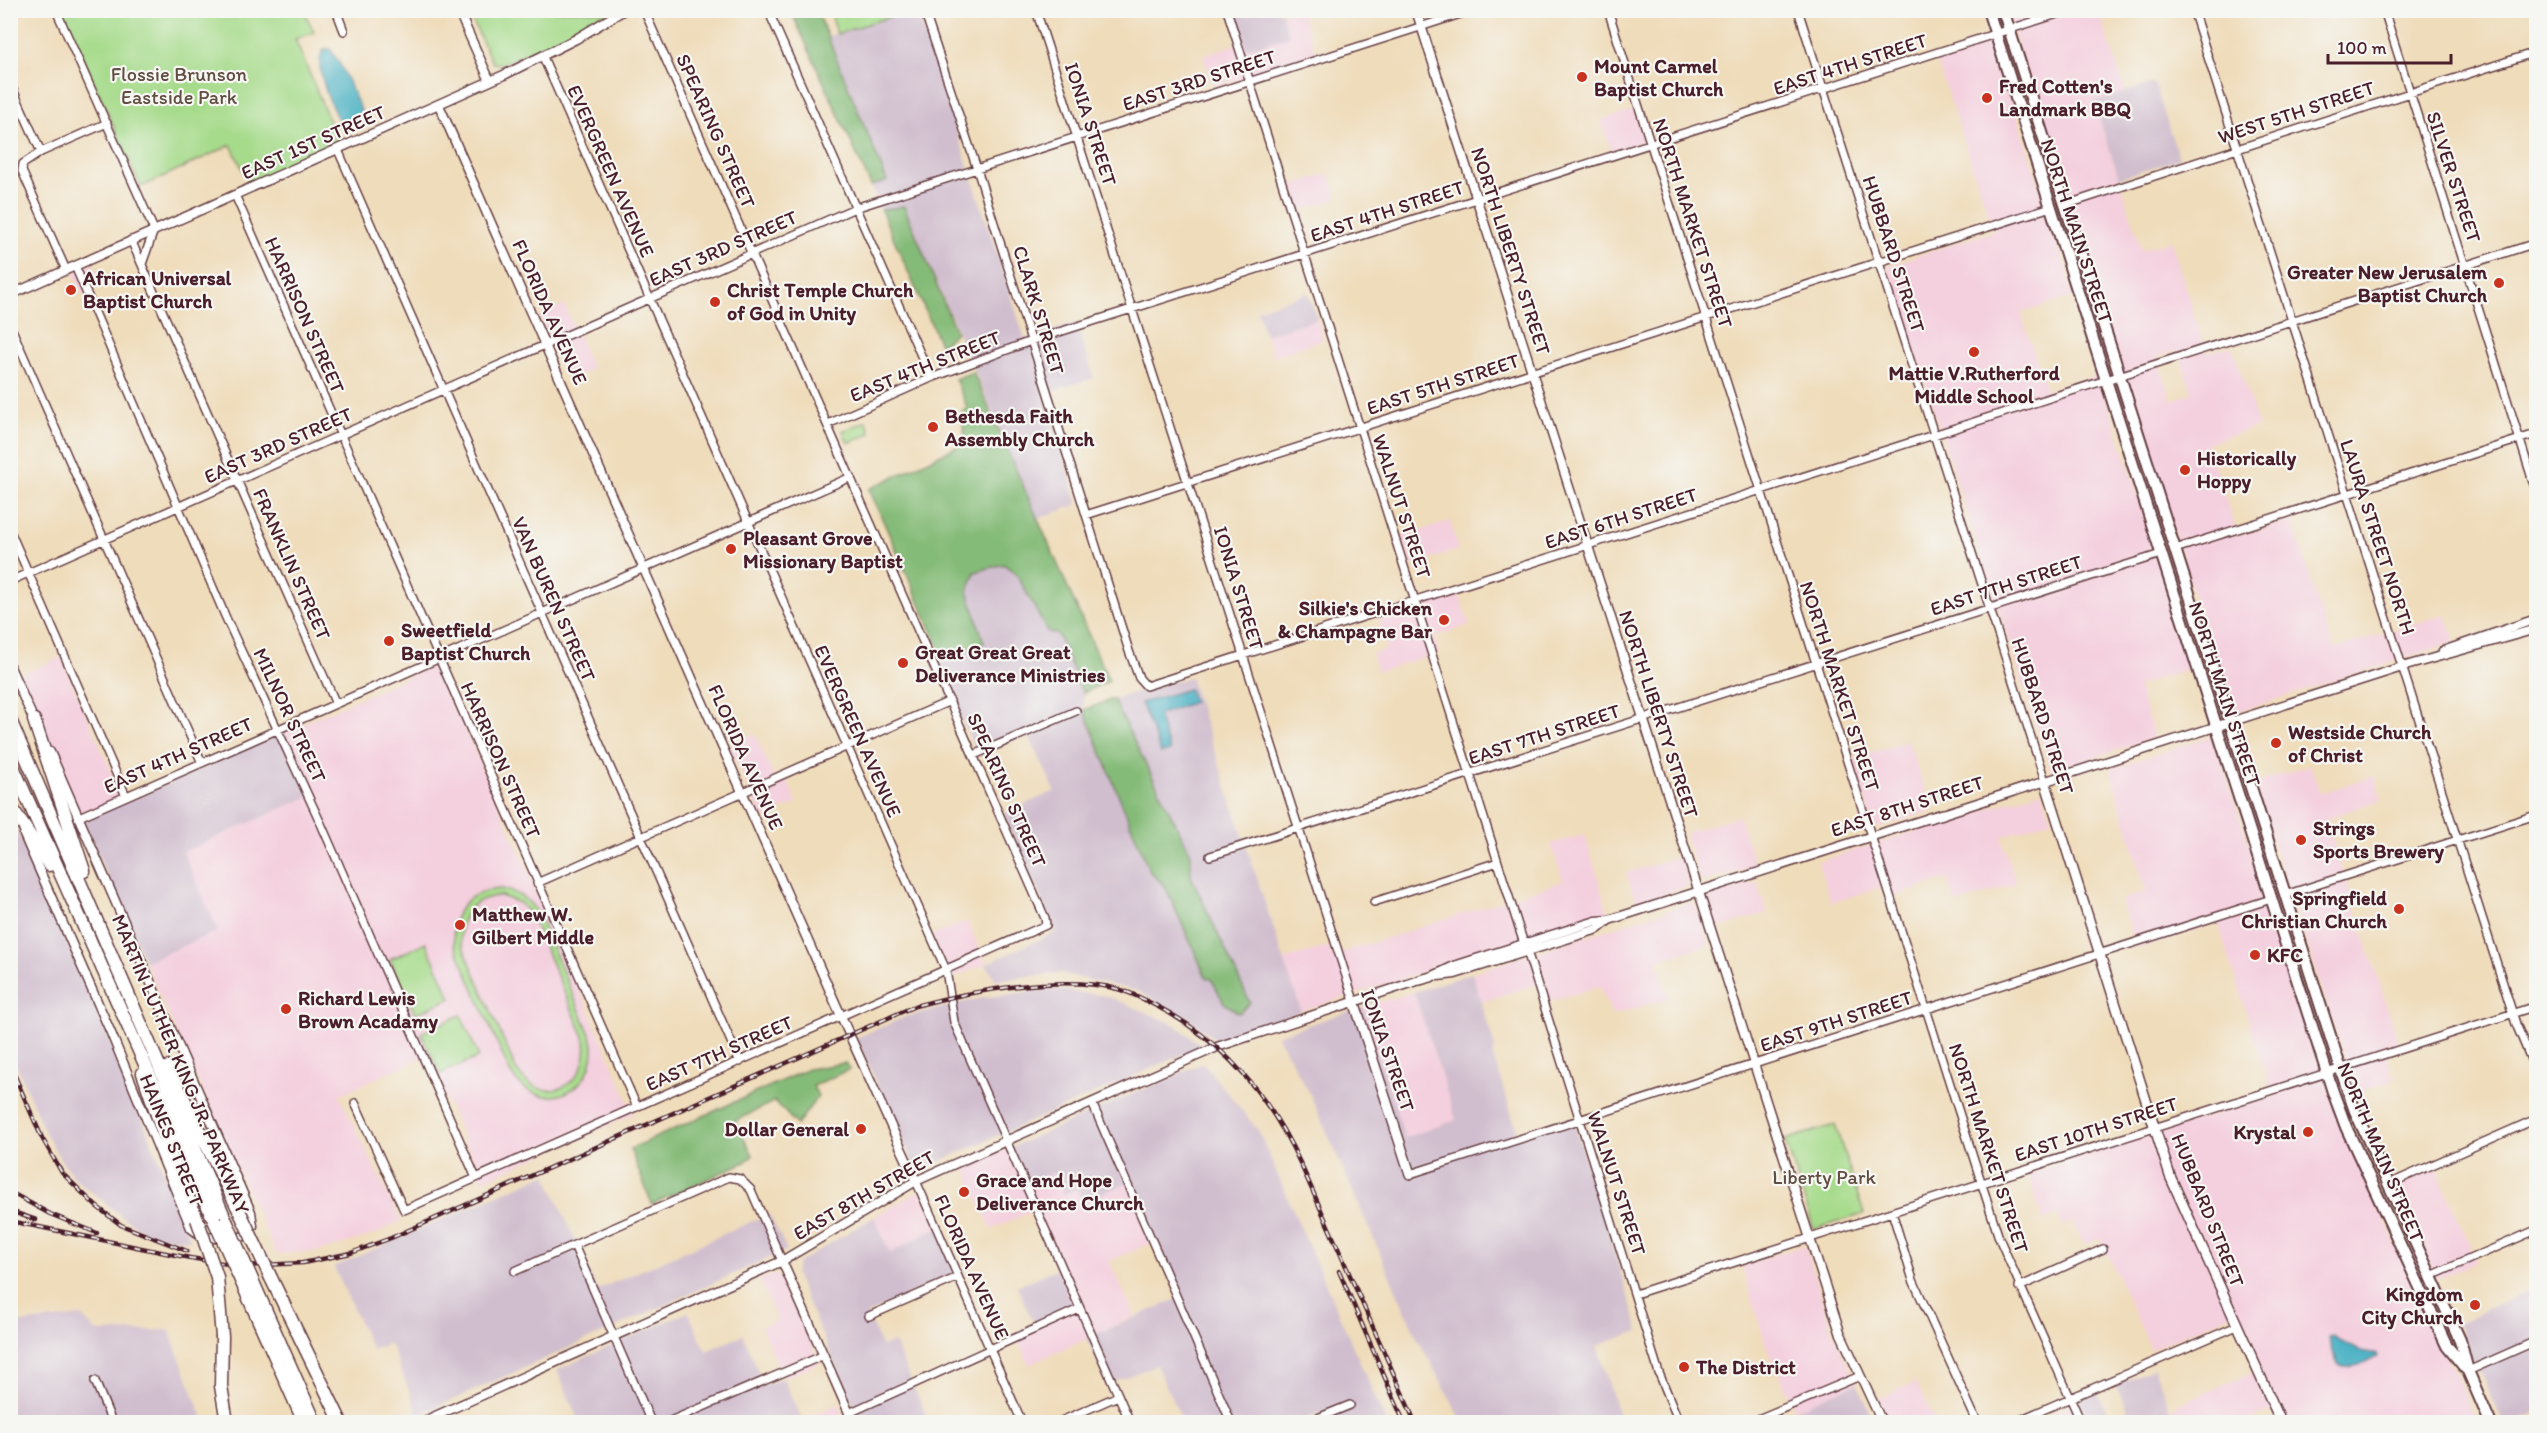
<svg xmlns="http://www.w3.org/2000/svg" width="2547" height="1433" viewBox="0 0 2547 1433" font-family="Itim,sans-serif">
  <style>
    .built { fill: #f4cfde; fill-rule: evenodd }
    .industrial { fill: #d0bdce }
    .green { fill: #a7db8c; stroke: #787d5c; stroke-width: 1.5; fill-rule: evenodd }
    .forest { fill: #85bb78; stroke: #686d52; stroke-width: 1.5 }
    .water { fill: #44afc2; stroke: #476776; stroke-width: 1.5 }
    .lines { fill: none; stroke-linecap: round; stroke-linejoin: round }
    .minor-casing { stroke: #633b40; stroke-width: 10 }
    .tertiary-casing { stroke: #633b40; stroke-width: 11 }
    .secondary-casing { stroke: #633b40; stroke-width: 12 }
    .primary-casing { stroke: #633b40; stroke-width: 14 }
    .motorway-casing { stroke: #633b40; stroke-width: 15 }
    .minor { stroke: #fff; stroke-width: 7 }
    .tertiary { stroke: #fff; stroke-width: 8 }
    .secondary { stroke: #fff; stroke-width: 9 }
    .primary { stroke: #fff; stroke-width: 10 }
    .motorway { stroke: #fff; stroke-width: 12 }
    .rail-casing { stroke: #4a1f2b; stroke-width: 4.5 }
    .rail { stroke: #f6f6f2; stroke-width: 2; stroke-dasharray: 7; stroke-linecap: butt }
    .motorway-bridge-casing { stroke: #633b40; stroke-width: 15; stroke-linecap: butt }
    .motorway-bridge { stroke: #fff; stroke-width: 12 }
    .poi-dot { fill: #c8321e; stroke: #f6f6f2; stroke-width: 2 }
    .labels { text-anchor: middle; stroke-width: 4.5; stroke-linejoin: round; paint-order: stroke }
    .street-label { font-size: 20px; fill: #4a1f2b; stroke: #f6f6f2 }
    .poi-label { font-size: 20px; font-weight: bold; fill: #4a1f2b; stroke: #f6f6f2; text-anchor: start }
    .park-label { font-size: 20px; fill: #614e43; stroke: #f6f6f2 }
  </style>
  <rect width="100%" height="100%" fill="#f6f6f2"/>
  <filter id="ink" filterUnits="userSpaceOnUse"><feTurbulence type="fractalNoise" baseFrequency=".0167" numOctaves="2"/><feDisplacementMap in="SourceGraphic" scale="12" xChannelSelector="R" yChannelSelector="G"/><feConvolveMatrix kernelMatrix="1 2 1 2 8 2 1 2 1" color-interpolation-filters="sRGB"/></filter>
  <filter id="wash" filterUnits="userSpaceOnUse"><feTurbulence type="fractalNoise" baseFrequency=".008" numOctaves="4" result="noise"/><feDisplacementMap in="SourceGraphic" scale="24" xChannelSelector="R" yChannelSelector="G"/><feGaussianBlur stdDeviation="1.35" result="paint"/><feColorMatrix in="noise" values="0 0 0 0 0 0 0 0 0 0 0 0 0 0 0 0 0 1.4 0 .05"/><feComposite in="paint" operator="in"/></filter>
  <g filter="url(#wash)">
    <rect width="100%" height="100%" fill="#efdcba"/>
    <!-- built -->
    <path class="built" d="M1292 10 1301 11 1316 55 1214 87 1203 55 1244 42 1246 49 1288 36 1282 14Z
      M2007 11H2065L2068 18 2089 11H2099L2126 92 2094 102 2142 250 2171 241 2206 353 2232 346 2259 426 2207 443 2238 536 2292 520 2333 649 2446 614 2455 642 2237 712 2233 711 2226 695ZM2178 350 2192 393 2171 400 2157 357Z
      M1993 41 2074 296 2021 313 2046 391 2099 375 2193 667 2138 686 2154 738 2051 771 1887 266 1994 231 1936 59Z
      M1634 110 1644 141 1611 151 1601 120Z
      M1329 174 1337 199 1298 211 1290 185Z
      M93 263 104 286 83 295 73 272Z
      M564 305 592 369 568 380 539 316Z
      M1317 319 1323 340 1273 356 1265 335Z
      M1450 521 1458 550 1411 565 1401 537Z
      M1459 593 1469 625 1434 637 1439 653 1377 672 1372 654 1387 649 1379 619Z
      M61 657 125 803 83 821 19 676Z
      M437 664 634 1114 482 1181 427 1055 339 1095 401 1221 376 1234 320 1251 276 1254 145 962 217 931 182 852 312 795 284 732Z
      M755 734 775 780 785 777 797 803 762 818 729 746Z
      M2210 737 2215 742 2328 1087 2361 1169 2477 1422H2285L2278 1408 2245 1422H2176L2170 1408 2261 1369 2236 1312 2151 1349 2100 1238 2085 1245 2072 1221 2063 1226 2058 1215 2043 1221 2028 1174 2273 1096 2218 923 2137 949 2121 900 2146 891 2110 769Z
      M1908 741 1932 811 1874 829 1852 759Z
      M2310 765 2320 793 2375 776 2382 799 2326 819 2399 1044 2385 1049 2394 1080 2353 1094 2346 1061 2254 784Z
      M2042 791 2051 820 2001 837 2016 884 1955 904 1947 879 1886 899 1881 887 1831 903 1818 862Z
      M1739 816 1755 866 1704 881 1699 877 1685 833Z
      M1585 835 1608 913 1301 1011 1284 960 1329 946 1332 956 1563 881 1551 844Z
      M1682 856 1688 879V886L1637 903 1626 873Z
      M1757 882 1767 913 1716 928 1709 899 1714 895Z
      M1691 903 1697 907 1701 916 1709 945 1656 960 1669 998 1612 1015 1600 986 1550 1001 1544 982 1481 1002 1472 973Z
      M967 921 986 964 952 978 945 977 927 938Z
      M1414 992 1456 1120 1405 1138 1363 1007Z
      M1012 1147 1077 1188 1129 1181 1155 1241 1109 1261 1135 1316 1029 1365 1015 1333 1073 1307 1031 1212 991 1229 965 1168Z
      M2436 1169 2477 1262 2437 1279 2395 1187Z
      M924 1188 940 1226 890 1253 874 1217Z
      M1805 1245 1832 1331 1857 1383 1795 1410 1765 1343 1742 1266Z
      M775 1275 783 1279 820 1363 783 1378 761 1327 777 1320 759 1279Z
      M1916 1382 1935 1422H1888L1878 1399Z
      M2080 1401 2090 1422H2030Z
      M838 1404 846 1422H796L802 1420Z"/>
    <!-- industrial -->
    <path class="industrial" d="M907 11H917L1025 339 1076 323 1094 378 1043 394 1078 504 1038 519 904 206 881 210 871 186 887 181 828 36Z
      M1234 11H1281L1289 36 1246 49Z
      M2154 83 2179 159 2119 178 2094 102Z
      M1308 293 1317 319 1265 335 1257 310Z
      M1003 564 1016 573 1047 631 1058 635 1083 693 1084 710 1150 872 1165 886 1207 979 1211 978 1224 1003H1249L1191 876V853L1113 699 1190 677 1301 1011 1217 1041 1191 1020 1138 991 1060 973 996 980 986 964 1056 932 1003 814 1055 791 1028 734 978 757 937 662 983 643 968 591 975 572Z
      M284 732 312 795 183 852 218 931 145 962 83 821Z
      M10 814 123 1071 191 1240 152 1236 136 1227 76 1180 61 1160 45 1132 11 1053Z
      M1472 973 1495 1047 1493 1056 1518 1134 1572 1117 1639 1331 1597 1346 1621 1422H1463L1418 1340 1310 1094 1277 1035 1363 1007 1405 1138 1456 1120 1414 992Z
      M1051 989 1107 996 1174 1024 1202 1046 922 1169 915 1167 856 1038 905 1017 981 998Z
      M1203 1063 1258 1130 1386 1422H1324L1320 1413 1298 1422H1183L1156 1365 1107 1385 1087 1338 1179 1298 1129 1182 1083 1202 1077 1189 1064 1194 1054 1173 1028 1184 1012 1147Z
      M546 1174 597 1290 769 1214 787 1250 419 1415 390 1343 372 1350 334 1267Z
      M874 1217 890 1253 940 1226 960 1271 867 1314 882 1347 894 1342 929 1422H861L795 1274 798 1263Z
      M1056 1269 1074 1308 1034 1325 1017 1286Z
      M2529 1291 2536 1309V1413L2511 1422H2503L2457 1323Z
      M688 1312 706 1351 743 1335 764 1385 783 1378 802 1420 796 1422H579L557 1370Z
      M81 1316 97 1332 169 1330 204 1421 11 1422 10 1324Z
      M2154 1368 2170 1408 2176 1422H2133L2116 1385Z
      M1857 1383 1875 1422H1767L1795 1410Z
      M2098 1393 2111 1422H2090L2080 1401Z"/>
    <!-- green -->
    <path class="green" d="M830 10H907V11L837 34Z
      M62 11H304L314 32 295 39 339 144 249 183 231 145 141 187Z
      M468 11H608L561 38 501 64 493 63 490 58Z
      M866 421 871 433 848 443 843 431Z
      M501 889C518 892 528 899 538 913L592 1039C600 1077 562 1112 526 1089 519 1085 514 1078 510 1072L454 944C450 910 467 891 501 889ZM501 896 520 903 531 916 584 1037C593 1071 560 1105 529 1083 523 1080 520 1074 516 1069L461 942C458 915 473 897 501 896Z
      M426 943 451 998 415 1014 390 959Z
      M461 1015 479 1057 440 1074 421 1033Z
      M1835 1125 1864 1214 1814 1229 1785 1140Z"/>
    <!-- forest -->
    <path class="forest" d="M791 11H817L887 181 871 186Z
      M904 206 956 332 941 346 881 210Z
      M973 372 1109 681 1083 693 1058 635 1047 631 1016 573 1003 564 975 572 968 591 984 643 944 658 869 489 966 442 961 414 967 407 955 379Z
      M1113 699 1191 854V876L1250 1003 1239 1013 1224 1003 1211 978 1207 979 1165 886 1150 872 1084 710Z
      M845 1063 850 1069 813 1086 818 1096 797 1125 775 1101 735 1121 753 1155 745 1162 652 1204 630 1149 808 1069Z"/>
    <!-- water -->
    <path class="water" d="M325 49H330L340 64 361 110C360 119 348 125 340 122 331 108 311 60 325 49Z
      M1189 689 1194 702 1158 715 1170 751 1161 753 1141 703Z
      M2332 1336C2346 1344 2360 1354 2377 1353V1356C2364 1362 2352 1372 2338 1365L2328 1338Z"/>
  </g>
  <g filter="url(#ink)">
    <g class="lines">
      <!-- minor casing -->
      <g class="minor-casing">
        <path id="minor" d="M56 10 154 230 142 264
          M336 10 344 31
          M768 10 931 378
          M924 10 977 169 1129 651 1139 678 1146 686 2536 243
          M1036 10 1354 1001
          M1227 10 1524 944
          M1608 10 1999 1238 2081 1422
          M1798 10 2045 781
          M2193 10 2516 1024 2536 1071
          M2384 10 2536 491
          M543 57 946 970 954 1022 1130 1422
          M10 83 41 152
          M338 150 740 1062
          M235 195 637 1107
          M2065 205 2536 52
          M131 240 336 704
          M75 266 226 618 322 826 476 1178
          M66 270 22 171 23 164 41 152 107 123
          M10 325 202 763
          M828 424 931 378 1031 341 2070 10
          M1086 515 2051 207
          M10 531 126 796
          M2175 549 2536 434
          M10 581 855 208 1473 10
          M974 755 1076 711
          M79 817 851 477
          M1210 856 2161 554
          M537 883 950 701
          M2285 895 2536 815
          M1374 902 1498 862
          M1527 951 1659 1373 1679 1422
          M355 1103 404 1210 1046 925 1045 918 644 10
          M1092 1103 1231 1422
          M1410 1174 2271 899
          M916 1181 1022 1422
          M2389 1184 2536 1119
          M1892 1212 1913 1280 1977 1422
          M574 1245 651 1422
          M515 1271 729 1177 740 1179 751 1190 782 1261
          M2431 1276 2536 1230
          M2019 1287 2103 1249
          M1635 1294 2536 1006
          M869 1316 958 1277
          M2468 1371 2536 1341
          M95 1381 112 1422
          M849 1413 1079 1309
          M668 1422 824 1355
          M1059 1422 1118 1396
          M1308 1422 1350 1405
          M1751 1422 1860 1376
          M2015 1422 2237 1326"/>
      </g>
      <!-- tertiary casing -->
      <g class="tertiary-casing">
        <path id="tertiary" d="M458 10 490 81
          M1416 10 1840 1332 1882 1422
          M439 105 849 1034 916 1181
          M10 295 506 74 576 39 624 10
          M2443 651 2536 619
          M10 667 36 725
          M1943 814 2402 667 2536 629
          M24 835 111 1033 191 1228C203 1240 234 1242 248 1234L253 1226 251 1212 50 752
          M1438 976 1455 974 1598 929 1609 920
          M1431 977 1454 966 1596 921 1609 920 1929 818
          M782 1261 853 1422
          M422 1422 782 1261 916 1181 1217 1047 1420 980"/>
      </g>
      <!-- secondary casing -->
      <g class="secondary-casing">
        <path id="secondary" d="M2045 781 2170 1176 2281 1422
          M1929 818 1943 814
          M1420 980 1431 977
          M1354 1001 1410 1174"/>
      </g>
      <!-- primary casing -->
      <g class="primary-casing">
        <path id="primary" d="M1988 10 2333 1092 2346 1127 2447 1346 2466 1369
          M2003 10 2344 1079 2355 1111 2460 1340 2468 1371 2490 1422"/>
      </g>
      <!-- motorway casing -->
      <g class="motorway-casing">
        <path id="motorway" d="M10 720 226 1221
          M34 720 84 871
          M10 760 214 1220
          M14 811 49 865
          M168 1067 237 1206
          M143 1073 171 1156 197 1219
          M271 1278 341 1422
          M222 1337 221 1386 227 1422"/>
      </g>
      <!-- minor -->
      <use href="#minor" class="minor"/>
      <!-- tertiary -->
      <use href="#tertiary" class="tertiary"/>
      <!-- secondary -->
      <use href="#secondary" class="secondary"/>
      <!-- primary -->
      <use href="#primary" class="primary"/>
      <!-- motorway -->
      <use href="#motorway" class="motorway"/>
      <!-- rail casing -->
      <g class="rail-casing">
        <path id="rail" d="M10 1065 42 1138 62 1173 96 1206 121 1225 187 1251
          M10 1192 50 1214 97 1233
          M10 1211 36 1220
          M10 1221 190 1258 241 1266 303 1263 351 1253 391 1238 915 1006C970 991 1063 974 1118 989 1136 994 1155 1005 1171 1014 1232 1050 1273 1103 1302 1167L1415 1422
          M1339 1271 1404 1422"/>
      </g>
      <!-- rail -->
      <use href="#rail" class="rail"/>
      <!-- motorway-bridge casing -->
      <g class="motorway-bridge-casing">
        <path id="motorway-bridge" d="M237 1206 271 1278
          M197 1219 217 1277 222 1337
          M214 1220 304 1422
          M226 1221 315 1422"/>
      </g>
      <!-- motorway-bridge -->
      <use href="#motorway-bridge" class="motorway-bridge"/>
    </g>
  </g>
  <!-- markers -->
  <g class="poi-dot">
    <circle cx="1582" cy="77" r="6"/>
    <circle cx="1987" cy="98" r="6"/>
    <circle cx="2499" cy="283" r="6"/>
    <circle cx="71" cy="290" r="6"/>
    <circle cx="715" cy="302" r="6"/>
    <circle cx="1974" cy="352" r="6"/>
    <circle cx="933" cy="427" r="6"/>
    <circle cx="2185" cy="470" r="6"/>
    <circle cx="731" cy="549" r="6"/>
    <circle cx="1444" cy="620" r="6"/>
    <circle cx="389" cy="641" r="6"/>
    <circle cx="903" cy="663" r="6"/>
    <circle cx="2276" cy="743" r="6"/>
    <circle cx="2301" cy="840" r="6"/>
    <circle cx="2399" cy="909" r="6"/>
    <circle cx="460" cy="925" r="6"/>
    <circle cx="2255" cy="955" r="6"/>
    <circle cx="286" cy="1009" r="6"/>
    <circle cx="861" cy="1129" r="6"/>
    <circle cx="2308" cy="1132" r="6"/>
    <circle cx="964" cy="1192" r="6"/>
    <circle cx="2475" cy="1305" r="6"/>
    <circle cx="1684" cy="1367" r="6"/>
  </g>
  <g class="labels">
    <!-- street labels -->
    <g class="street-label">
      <text transform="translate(1850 64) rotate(-18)" y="7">EAST 4TH STREET</text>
      <text transform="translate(1199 80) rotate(-18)" y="7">EAST 3RD STREET</text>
      <text transform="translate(2296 112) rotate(-18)" y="7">WEST 5TH STREET</text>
      <text transform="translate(1091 124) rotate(72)" y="7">IONIA STREET</text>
      <text transform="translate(716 131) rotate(66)" y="7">SPEARING STREET</text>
      <text transform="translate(313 142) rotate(-24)" y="7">EAST 1ST STREET</text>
      <text transform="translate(611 171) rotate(66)" y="7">EVERGREEN AVENUE</text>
      <text transform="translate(2454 177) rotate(72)" y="7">SILVER STREET</text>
      <text transform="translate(1387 211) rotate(-18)" y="7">EAST 4TH STREET</text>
      <text transform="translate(1693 223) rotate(72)" y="7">NORTH MARKET STREET</text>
      <text transform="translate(2077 231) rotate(72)" y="7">NORTH MAIN STREET</text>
      <text transform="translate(723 248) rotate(-24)" y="7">EAST 3RD STREET</text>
      <text transform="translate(1511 251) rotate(72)" y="7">NORTH LIBERTY STREET</text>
      <text transform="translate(1894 254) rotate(72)" y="7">HUBBARD STREET</text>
      <text transform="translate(1039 310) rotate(73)" y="7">CLARK STREET</text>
      <text transform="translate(550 312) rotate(66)" y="7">FLORIDA AVENUE</text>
      <text transform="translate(305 315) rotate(66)" y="7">HARRISON STREET</text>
      <text transform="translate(925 366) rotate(-22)" y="7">EAST 4TH STREET</text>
      <text transform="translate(1443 384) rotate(-18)" y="7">EAST 5TH STREET</text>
      <text transform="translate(278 445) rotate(-24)" y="7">EAST 3RD STREET</text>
      <text transform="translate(1402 506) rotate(72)" y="7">WALNUT STREET</text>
      <text transform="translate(1621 518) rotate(-18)" y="7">EAST 6TH STREET</text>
      <text transform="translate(2378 537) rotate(72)" y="7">LAURA STREET NORTH</text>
      <text transform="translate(292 564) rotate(66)" y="7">FRANKLIN STREET</text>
      <text transform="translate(2006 585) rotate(-18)" y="7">EAST 7TH STREET</text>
      <text transform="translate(1239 588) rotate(73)" y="7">IONIA STREET</text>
      <text transform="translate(554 599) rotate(66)" y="7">VAN BUREN STREET</text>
      <text transform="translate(1840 686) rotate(72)" y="7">NORTH MARKET STREET</text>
      <text transform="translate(2225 694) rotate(72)" y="7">NORTH MAIN STREET</text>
      <text transform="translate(1659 714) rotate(72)" y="7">NORTH LIBERTY STREET</text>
      <text transform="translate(290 715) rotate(65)" y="7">MILNOR STREET</text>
      <text transform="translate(2043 716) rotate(72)" y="7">HUBBARD STREET</text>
      <text transform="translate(858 731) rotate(66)" y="7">EVERGREEN AVENUE</text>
      <text transform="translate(1544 734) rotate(-18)" y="7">EAST 7TH STREET</text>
      <text transform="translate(178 755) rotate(-24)" y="7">EAST 4TH STREET</text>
      <text transform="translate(746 757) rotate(66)" y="7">FLORIDA AVENUE</text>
      <text transform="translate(501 760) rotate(66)" y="7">HARRISON STREET</text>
      <text transform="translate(1007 790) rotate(66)" y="7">SPEARING STREET</text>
      <text transform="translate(1907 806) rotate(-18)" y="7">EAST 8TH STREET</text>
      <text transform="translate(1836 1021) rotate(-18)" y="7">EAST 9TH STREET</text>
      <text transform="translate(1388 1050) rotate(71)" y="7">IONIA STREET</text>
      <text transform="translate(719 1053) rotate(-24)" y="7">EAST 7TH STREET</text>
      <text transform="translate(181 1064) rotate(67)" y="7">MARTIN LUTHER KING JR. PARKWAY</text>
      <text transform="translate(2096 1129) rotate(-18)" y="7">EAST 10TH STREET</text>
      <text transform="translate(172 1140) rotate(68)" y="7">HAINES STREET</text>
      <text transform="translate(1989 1148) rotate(72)" y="7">NORTH MARKET STREET</text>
      <text transform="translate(2381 1152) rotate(67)" y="7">NORTH MAIN STREET</text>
      <text transform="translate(1617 1183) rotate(72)" y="7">WALNUT STREET</text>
      <text transform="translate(864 1195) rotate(-30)" y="7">EAST 8TH STREET</text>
      <text transform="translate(2208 1210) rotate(68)" y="7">HUBBARD STREET</text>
      <text transform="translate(972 1267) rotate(66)" y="7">FLORIDA AVENUE</text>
    </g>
    <!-- poi labels -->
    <g class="poi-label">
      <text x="1594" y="73">Mount Carmel<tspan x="1594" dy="23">Baptist Church</tspan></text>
      <text x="1999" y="93">Fred Cotten's<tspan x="1999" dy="23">Landmark BBQ</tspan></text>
      <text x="2487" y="279" text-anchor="end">Greater New Jerusalem<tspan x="2487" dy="23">Baptist Church</tspan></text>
      <text x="83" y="285">African Universal<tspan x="83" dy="23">Baptist Church</tspan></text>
      <text x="727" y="297">Christ Temple Church<tspan x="727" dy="23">of God in Unity</tspan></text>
      <text x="1974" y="380" text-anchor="middle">Mattie V.Rutherford<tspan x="1974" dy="23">Middle School</tspan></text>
      <text x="945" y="423">Bethesda Faith<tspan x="945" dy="23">Assembly Church</tspan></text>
      <text x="2197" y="465">Historically<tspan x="2197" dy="23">Hoppy</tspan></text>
      <text x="743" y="545">Pleasant Grove<tspan x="743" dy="23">Missionary Baptist</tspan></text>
      <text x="1432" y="615" text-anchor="end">Silkie's Chicken<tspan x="1432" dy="23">&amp; Champagne Bar</tspan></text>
      <text x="401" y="637">Sweetfield<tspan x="401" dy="23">Baptist Church</tspan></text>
      <text x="915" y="659">Great Great Great<tspan x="915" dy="23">Deliverance Ministries</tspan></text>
      <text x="2288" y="739">Westside Church<tspan x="2288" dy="23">of Christ</tspan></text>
      <text x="2313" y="835">Strings<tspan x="2313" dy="23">Sports Brewery</tspan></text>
      <text x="2387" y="905" text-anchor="end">Springfield<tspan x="2387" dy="23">Christian Church</tspan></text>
      <text x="472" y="921">Matthew W.<tspan x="472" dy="23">Gilbert Middle</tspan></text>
      <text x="2267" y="962">KFC</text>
      <text x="298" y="1005">Richard Lewis<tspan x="298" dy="23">Brown Acadamy</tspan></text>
      <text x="849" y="1136" text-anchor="end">Dollar General</text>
      <text x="2296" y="1139" text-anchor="end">Krystal</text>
      <text x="976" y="1187">Grace and Hope<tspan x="976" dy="23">Deliverance Church</tspan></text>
      <text x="2463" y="1301" text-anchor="end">Kingdom<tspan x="2463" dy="23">City Church</tspan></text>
      <text x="1696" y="1374">The District</text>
    </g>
    <!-- park labels -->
    <g class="park-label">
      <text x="179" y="81">Flossie Brunson<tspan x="179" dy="23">Eastside Park</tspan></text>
      <text x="1824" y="1184">Liberty Park</text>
    </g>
  </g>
  <!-- margin -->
  <rect width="2547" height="1433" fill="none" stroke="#f6f6f2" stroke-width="36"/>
  <!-- scale -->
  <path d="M2328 54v9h123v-9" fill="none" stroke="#4a1f2b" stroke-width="3"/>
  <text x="2337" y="54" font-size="18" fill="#4a1f2b" stroke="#f6f6f2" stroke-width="4.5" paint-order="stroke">100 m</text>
</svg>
